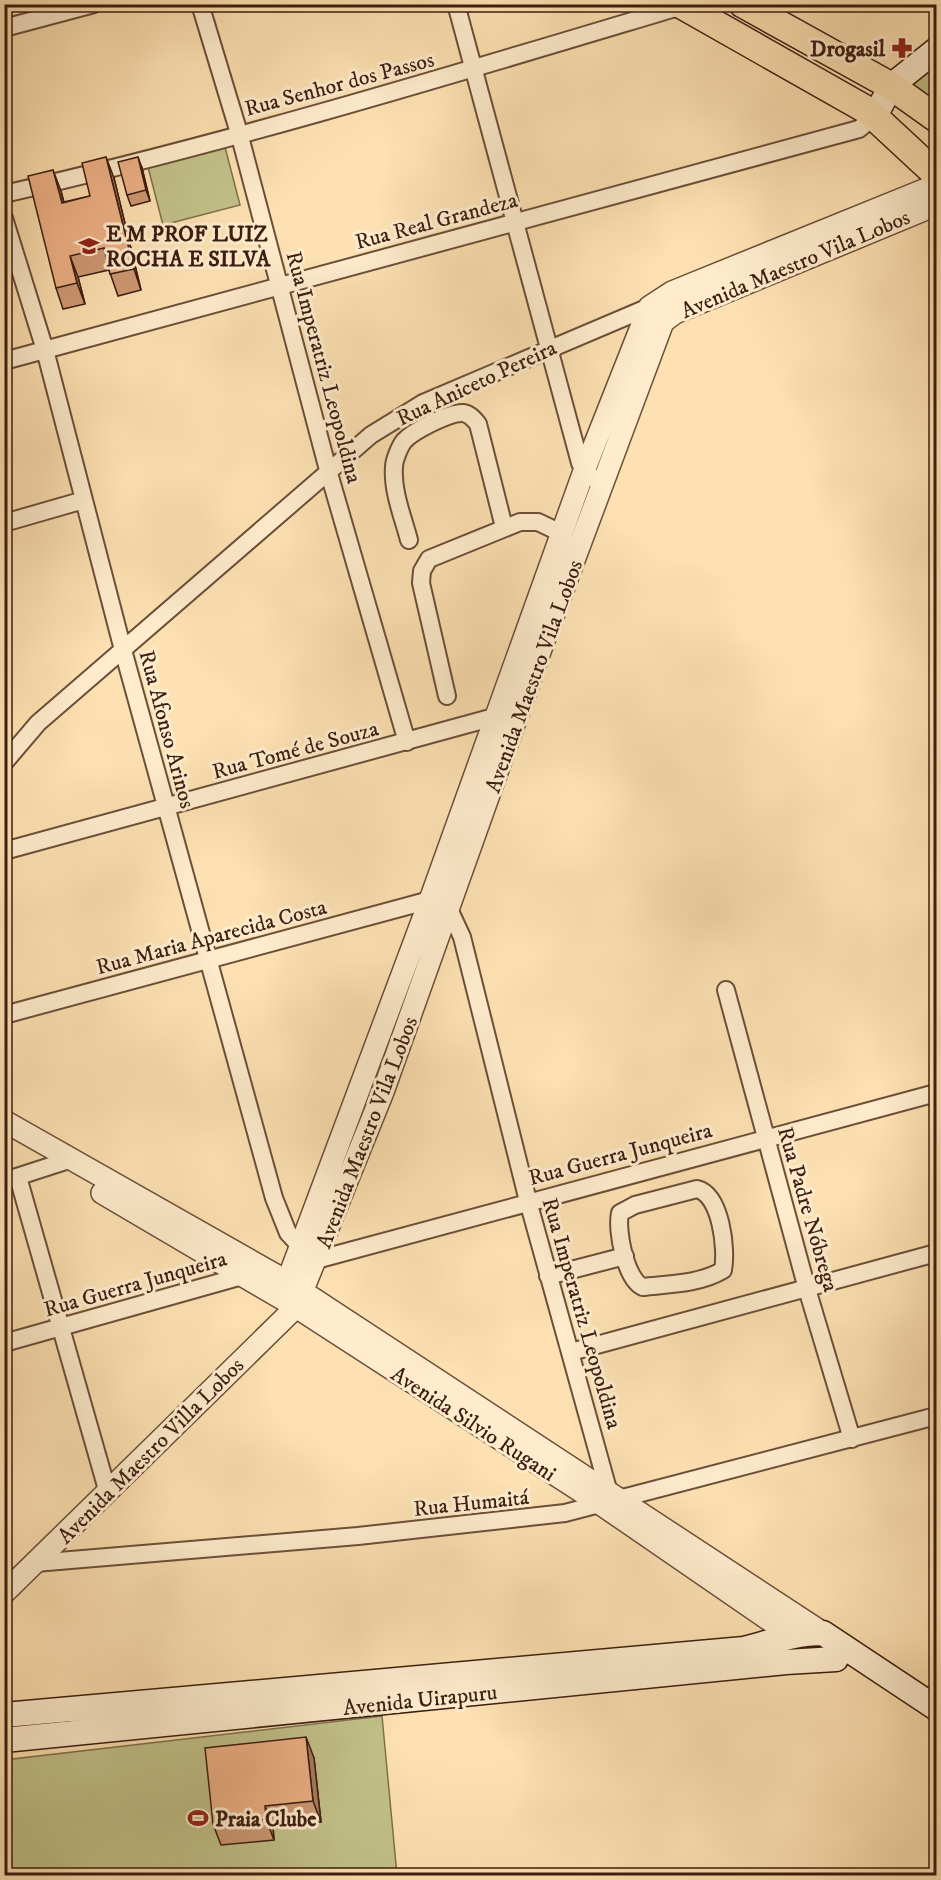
<svg xmlns="http://www.w3.org/2000/svg" width="941" height="1880" viewBox="0 0 941 1880" font-family="'IM FELL DW Pica',serif">
  <style>
    .green { fill: #c2c28a; stroke: #7f704e; stroke-width: 1.5 }
    .lines { fill: none; stroke-linecap: round; stroke-linejoin: round }
    .minor-casing { stroke: #6c4e39; stroke-width: 20 }
    .tertiary-casing { stroke: #6c4e39; stroke-width: 24 }
    .secondary-casing { stroke: #3c1d11; stroke-width: 27 }
    .primary-casing { stroke: #3c1d11; stroke-width: 30 }
    .minor { stroke: #feeccd; stroke-width: 16 }
    .tertiary { stroke: #feeccd; stroke-width: 21 }
    .secondary { stroke: #feeccd; stroke-width: 24 }
    .primary { stroke: #fde1b2; stroke-width: 27 }
    .wall { fill: #cd9874; stroke: #3c1d11; stroke-width: 1.5 }
    .shaded-wall { fill: #a77c5e; stroke: #3c1d11; stroke-width: 1.5 }
    .building { fill: #eeb187; stroke: #3c1d11; stroke-width: 1.5 }
    .labels { text-anchor: middle; stroke-width: 6; stroke-linejoin: round; paint-order: stroke }
    .poi-label { font-size: 22px; font-weight: bold; fill: #3c1d11; stroke: #feeccd; text-anchor: start }
    .street-label { font-size: 22px; fill: #3c1d11; stroke: #feeccd }
  </style>
  <rect width="100%" height="100%" fill="#fde1b2"/>
  <filter id="stains"><feTurbulence type="fractalNoise" baseFrequency=".00333" numOctaves="4"/><feColorMatrix values="0 0 0 0 .2 0 0 0 0 .09 0 0 0 0 .02 0 0 0 .5 -.17"/></filter>
  <radialGradient id="worn" r=".72"><stop offset=".6" stop-color="#630" stop-opacity="0"/><stop offset="1" stop-color="#630" stop-opacity=".3"/></radialGradient>
  <!-- green -->
  <path class="green" d="M936 65V108L909 88Z
    M225 147 240 205 163 225 148 167Z
    M382 1716 397 1875H5L4 1760Z"/>
  <g class="lines">
    <!-- minor casing -->
    <g class="minor-casing">
      <path id="minor" d="M200 4 239 133 328 470 407 742
        M456 4 580 463 584 471 603 485
        M4 28 94 4
        M4 194C233 142 458 73 682 6
        M4 218 45 350 123 650 274 1198 288 1233 301 1247
        M4 361 859 129 875 116
        M4 523 84 500
        M409 540C403 517 392 491 394 467 394 460 400 446 404 441 413 431 450 412 463 413 470 414 474 419 478 424L504 527
        M447 696 421 583 422 571 429 559 520 522H538L561 533
        M4 763 38 723 371 435 423 403 649 307
        M4 851 494 717H505
        M726 990 807 1289 852 1439
        M4 1015 430 900 449 909 462 937 528 1201 609 1493 607 1497
        M18 1177 108 1493
        M4 1181 72 1159
        M697 1189C721 1195 727 1249 723 1270 700 1284 669 1284 643 1287 626 1280 616 1231 620 1213L635 1205Z
        M316 1260 936 1093
        M548 1276 625 1256
        M4 1343 242 1276
        M571 1352 936 1253
        M35 1563 358 1536 565 1513 936 1416"/>
    </g>
    <!-- tertiary casing -->
    <g class="tertiary-casing">
      <path id="tertiary" d="M4 1121 288 1282 823 1633
        M102 1193 296 1307 602 1505 791 1635
        M281 1298 430 900 584 471 649 307 672 292 936 185
        M4 1593 296 1307 383 1092 542 646 663 322 675 313 936 205"/>
    </g>
    <!-- secondary casing -->
    <g class="secondary-casing">
      <path id="secondary" d="M875 116 891 86 936 50
        M4 1715 744 1649C771 1642 795 1633 823 1633L936 1708
        M4 1740 786 1662 836 1659"/>
    </g>
    <!-- primary casing -->
    <g class="primary-casing">
      <path id="primary" d="M680 4 867 110 936 174
        M743 4 891 86 936 118"/>
    </g>
    <!-- minor -->
    <use href="#minor" class="minor"/>
    <!-- tertiary -->
    <use href="#tertiary" class="tertiary"/>
    <!-- secondary -->
    <use href="#secondary" class="secondary"/>
    <!-- primary -->
    <use href="#primary" class="primary"/>
  </g>
  <!-- wall -->
  <path class="wall" d="M142 168 150 201 131 206 127 195Z
    M114 178 141 290 118 296 109 270 78 277 85 304 63 309 56 288 61 191 64 202 90 196Z
    M314 1758 321 1822 273 1827 274 1840 221 1845 213 1824Z"/>
  <!-- shaded-wall -->
  <path class="shaded-wall" d="M106 157 114 178 141 290 134 269Z
    M138 157 142 168 150 201 146 190Z
    M53 170 61 191 69 224 62 203Z
    M70 256 78 277 85 304 77 283Z
    M306 1737 314 1758 321 1822 313 1801Z
    M265 1806 273 1827 274 1840 266 1819Z"/>
  <!-- building -->
  <path class="building" d="M106 157 134 269 110 274 104 248 70 256 77 283 56 288 28 176 53 170 62 203 90 196 82 163Z
    M138 157 146 190 127 195 118 162Z
    M306 1737 313 1801 265 1806 266 1819 213 1824 205 1748Z"/>
  <!-- icons -->
  <defs>
    <g id="pharmacy-bare" transform="scale(1.62)"><path d="M-2-6h4v4h4v4h-4v4h-4v-4h-4v-4h4Z" fill="#8f2418" stroke="#feeccd" stroke-width="2.5" paint-order="stroke"/></g>
    <g id="school-bare" transform="scale(1.62)"><path d="M0-5L7-2L0 1L-7-2ZM-4 1L0 2.5L4 1V4Q0 6-4 4Z" fill="#8f2418" stroke="#feeccd" stroke-width="2.5" paint-order="stroke"/></g>
    <g id="stadium-bare" transform="scale(1.62)"><path d="M0-5a6.5 5 0 1 0 0 10a6.5 5 0 1 0 0-10ZM-3.5-1.8h7v3.6h-7Z" fill="#8f2418" stroke="#feeccd" stroke-width="2.5" paint-order="stroke"/></g>
  </defs>
  <g fill-rule="evenodd">
    <use href="#pharmacy-bare" x="902" y="48"/>
    <use href="#school-bare" x="89" y="246"/>
    <use href="#stadium-bare" x="198" y="1818"/>
  </g>
  <g class="labels">
    <!-- poi labels -->
    <g class="poi-label">
      <text x="885" y="56" text-anchor="end">Drogasil</text>
      <text x="106" y="241">E M PROF LUIZ<tspan x="106" dy="25">ROCHA E SILVA</tspan></text>
      <text x="215" y="1826">Praia Clube</text>
    </g>
    <!-- street labels -->
    <g class="street-label">
      <text transform="translate(339 83) rotate(-15)" y="8">Rua Senhor dos Passos</text>
      <text transform="translate(436 220) rotate(-15)" y="8">Rua Real Grandeza</text>
      <text transform="translate(795 263) rotate(-23)" y="8">Avenida Maestro Vila Lobos</text>
      <text transform="translate(325 367) rotate(75)" y="8">Rua Imperatriz Leopoldina</text>
      <text transform="translate(476 382) rotate(-25)" y="8">Rua Aniceto Pereira</text>
      <text transform="translate(533 676) rotate(-70)" y="8">Avenida Maestro Vila Lobos</text>
      <text transform="translate(168 729) rotate(75)" y="8">Rua Afonso Arinos</text>
      <text transform="translate(295 749) rotate(-15)" y="8">Rua Tomé de Souza</text>
      <text transform="translate(211 936) rotate(-15)" y="8">Rua Maria Aparecida Costa</text>
      <text transform="translate(366 1132) rotate(-69)" y="8">Avenida Maestro Vila Lobos</text>
      <text transform="translate(620 1153) rotate(-15)" y="8">Rua Guerra Junqueira</text>
      <text transform="translate(809 1209) rotate(74)" y="8">Rua Padre Nóbrega</text>
      <text transform="translate(135 1283) rotate(-16)" y="8">Rua Guerra Junqueira</text>
      <text transform="translate(583 1313) rotate(74)" y="8">Rua Imperatriz Leopoldina</text>
      <text transform="translate(474 1423) rotate(33)" y="8">Avenida Silvio Rugani</text>
      <text transform="translate(150 1450) rotate(-45)" y="8">Avenida Maestro Villa Lobos</text>
      <text transform="translate(471 1502) rotate(-6)" y="8">Rua Humaitá</text>
      <text transform="translate(420 1699) rotate(-6)" y="8">Avenida Uirapuru</text>
    </g>
  </g>
  <!-- margin -->
  <rect width="941" height="1880" fill="none" stroke="#fde1b2" stroke-width="24"/>
  <rect x="6" y="6" width="929" height="1868" fill="none" stroke="#3c1d11" stroke-width="3"/>
  <rect x="12" y="12" width="917" height="1856" fill="none" stroke="#3c1d11" stroke-width="1.5"/>
  <rect width="100%" height="100%" filter="url(#stains)"/>
  <rect width="100%" height="100%" fill="url(#worn)"/>
</svg>
